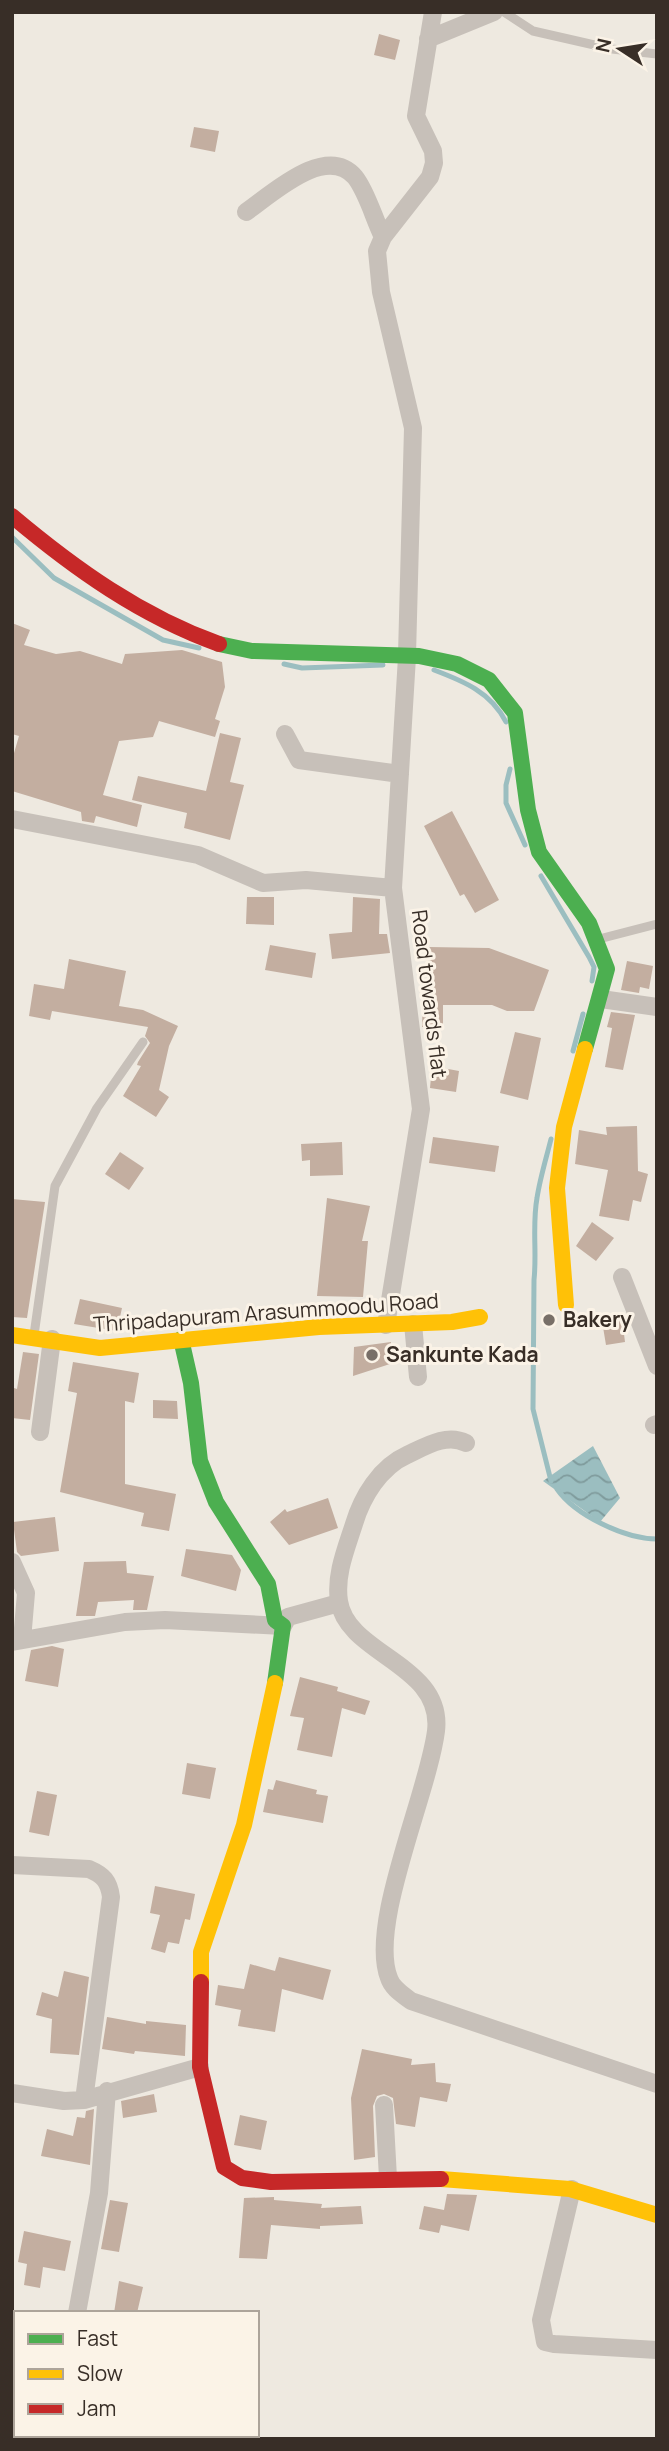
<svg xmlns="http://www.w3.org/2000/svg" width="669" height="2451" viewBox="0 0 669 2451" font-family="Manrope,sans-serif">
  <style>
    .water { fill: url(#water-waves) }
    .lines { fill: none; stroke-linecap: round; stroke-linejoin: round }
    .stream { stroke: #9bbec0; stroke-width: 5 }
    .building { fill: #c3aea0 }
    .lane { stroke: #c7c0b9; stroke-width: 9 }
    .street { stroke: #c7c0b9; stroke-width: 18 }
    .fast { stroke: #4caf50; stroke-width: 16 }
    .slow { stroke: #ffc107; stroke-width: 16 }
    .jam { stroke: #c62828; stroke-width: 16 }
    .poi-dot { fill: #786f68; stroke: #fbf3e7; stroke-width: 2.5 }
    .labels { text-anchor: middle; stroke-width: 6; stroke-linejoin: round; paint-order: stroke }
    .street-label { font-size: 21px; fill: #382e27; stroke: #fbf3e7 }
    .poi-label { font-size: 21px; font-weight: bold; fill: #382e27; stroke: #fbf3e7; text-anchor: start }
  </style>
  <defs>
    <pattern id="water-waves" width="16" height="10" patternUnits="userSpaceOnUse" patternTransform="scale(1.75)"><rect width="16" height="10" fill="#9bbec0"/><path d="M0 5q4-4 8 0t8 0" fill="none" stroke="#7f9b9c"/></pattern>
  </defs>
  <rect width="100%" height="100%" fill="#eee9e0"/>
  <!-- water -->
  <path class="water" d="M593 1446 620 1498 600 1522 543 1481Z"/>
  <g class="lines">
    <!-- stream -->
    <path class="stream" d="M12 537 54 578 163 640 199 648
      M284 664 302 668 383 665
      M434 670C463 681 491 692 506 722
      M510 769 506 785V803L525 845
      M541 876 589 957 594 967 592 981
      M573 1051 583 1014
      M551 1139C546 1159 540 1178 537 1198 532 1225 537 1252 534 1280L533 1409 551 1481
      M557 1489C575 1515 625 1539 657 1539"/>
  </g>
  <!-- building -->
  <path class="building" d="M379 34 400 40 395 60 374 55Z
    M194 127 219 131 215 152 190 147Z
    M12 623 30 630 24 645 56 654 80 651 122 664 125 654 182 650 222 662 225 687 215 719 220 721 215 737 159 721 153 737 119 741 103 795 142 805 137 827 96 816 94 823 82 821 81 812 12 791V760L19 736 12 734Z
    M220 733 241 738 230 782 244 785 230 840 184 828 187 813 132 800 138 776 206 791Z
    M452 811 499 900 475 913 464 894 460 896 424 826Z
    M247 897H274V925L246 924Z
    M353 897 380 899 379 934H387L390 953 332 959 329 934 352 932Z
    M270 945 316 953 312 978 265 970Z
    M429 947 489 948 549 970 534 1011H507L492 1005H443V1027H422L423 996H427Z
    M69 959 126 971 119 1006 143 1010 178 1026 169 1046 159 1090 169 1097 156 1117 123 1096 141 1066 137 1065 138 1062 150 1043 145 1036 148 1027 52 1011 50 1020 29 1016 34 984 64 989Z
    M627 961 653 966 649 989 640 987 639 993 621 990Z
    M611 1012 635 1015 623 1070 605 1067 612 1028 607 1027Z
    M515 1032 541 1038 528 1100 500 1093Z
    M432 1066 459 1071 456 1092 430 1088Z
    M637 1126 638 1171 648 1174 641 1202 633 1200 629 1221 599 1216 608 1170 575 1164 579 1130 607 1135 606 1127Z
    M433 1137 499 1146 495 1172 429 1163Z
    M342 1142 343 1175 310 1176V1160L302 1161 301 1144Z
    M120 1152 144 1168 129 1190 105 1174Z
    M327 1198 370 1206 362 1241H368L363 1297 317 1296Z
    M12 1199 45 1202 27 1318 12 1317Z
    M592 1222 614 1238 596 1261 576 1246Z
    M80 1299 122 1308 117 1331 74 1324Z
    M622 1318 625 1342 606 1345 602 1321Z
    M391 1342 390 1364 353 1376 354 1347Z
    M23 1352 39 1354 30 1420 12 1418 14 1388 17 1389Z
    M73 1362 139 1373 134 1403 125 1401V1484L176 1494 169 1531 141 1526 144 1513 60 1492 77 1393 68 1391Z
    M153 1400 177 1401 178 1419 153 1418Z
    M328 1498 338 1528 289 1545 270 1522 285 1509 287 1512Z
    M55 1517 59 1551 21 1556 17 1552 13 1522Z
    M186 1549 232 1555 241 1570 236 1591 181 1576Z
    M126 1561 127 1573 154 1576 147 1610H133L134 1600 98 1602 95 1616H76L84 1562Z
    M52 1646 64 1649 58 1687 25 1681 31 1650Z
    M300 1677 338 1687 337 1691 370 1701 365 1715 342 1708 332 1757 297 1750 304 1718 290 1716Z
    M187 1763 216 1768 210 1799 182 1794Z
    M276 1780 317 1790 316 1794 328 1796 323 1823 263 1812 268 1789 273 1790Z
    M37 1791 57 1795 49 1836 29 1832Z
    M155 1886 195 1894 190 1920 185 1919 179 1944 168 1942 165 1953 151 1949 160 1915 150 1913Z
    M279 1957 331 1970 323 2000 282 1989 275 2032 238 2026 241 2010 215 2005 218 1985 244 1989 250 1964 275 1971Z
    M64 1971 89 1977 79 2055 50 2053 52 2019 36 2015 42 1992 58 1997Z
    M107 2017 146 2024V2021L186 2025 185 2056 135 2051 134 2054 102 2049Z
    M362 2049 412 2059 411 2065 435 2063 436 2082 451 2084 447 2102 420 2097 415 2127 396 2124 393 2098 384 2094 377 2096 373 2106 375 2157 354 2160 351 2098Z
    M154 2094 157 2112 123 2118 121 2101Z
    M94 2109 90 2165 41 2156 47 2129 73 2136 77 2117 85 2118 86 2111Z
    M240 2115 267 2121 261 2150 234 2145Z
    M447 2194 477 2195 469 2231 441 2225 439 2233 419 2229 424 2206 444 2210Z
    M274 2197V2200L322 2204 321 2208 361 2206 363 2224 320 2226V2229L271 2225 267 2259 239 2258 244 2198Z
    M110 2200 128 2203 119 2252 101 2249Z
    M24 2231 71 2241 65 2271 43 2267 40 2288 24 2285 27 2264 18 2262Z
    M119 2281 143 2287 137 2313H114Z"/>
  <g class="lines">
    <!-- lane -->
    <path class="lane" d="M504 12 533 31 612 49 657 54
      M599 939 657 924
      M34 1335 55 1186 97 1108 143 1042"/>
    <!-- street -->
    <path class="street" d="M428 39 494 12
      M246 212C272 194 326 143 355 177 367 192 374 219 383 237
      M407 655 413 428 381 292 377 251 383 237 430 177 434 163 433 151 416 116 433 12
      M285 734 299 760 400 774
      M12 819 198 855 263 883 306 880 393 888 421 1109 386 1325
      M393 888 407 657
      M601 999 657 1007
      M622 1277 657 1366
      M413 1324 418 1377
      M654 1425 657 1424
      M40 1432 52 1339
      M466 1443C447 1433 426 1446 407 1455 380 1467 362 1497 354 1524 346 1549 335 1575 339 1601 347 1655 444 1664 436 1731 428 1794 368 1925 389 1978 392 1988 402 1994 411 2001L657 2084
      M12 1562 26 1593 22 1640
      M12 1642 125 1622 165 1620 283 1626 288 1617 339 1603
      M12 1865 89 1869C103 1875 109 1881 111 1897L84 2100
      M12 2093 64 2101 84 2100 200 2067
      M384 2105 388 2178
      M572 2189 541 2320 545 2342 554 2344 657 2350
      M77 2313 99 2193 107 2091
      M86 2435 87 2439"/>
    <!-- fast -->
    <path class="fast" d="M219 644 252 651 419 656 457 664 489 680 515 713 528 810 539 852 589 923 607 969 585 1049
      M181 1339 191 1383 200 1461 216 1502 268 1584 275 1620 283 1626 275 1683"/>
    <!-- slow -->
    <path class="slow" d="M566 1305 557 1188 564 1127 585 1049
      M12 1335 100 1348 319 1327 452 1322 480 1317
      M201 1982V1952L244 1825 275 1683
      M441 2179 570 2189 657 2215"/>
    <!-- jam -->
    <path class="jam" d="M12 516C75 569 141 616 219 644
      M201 1982 200 2067 224 2167 242 2178 271 2182 441 2179"/>
  </g>
  <!-- markers -->
  <g class="poi-dot">
    <circle cx="549" cy="1320" r="7"/>
    <circle cx="372" cy="1355" r="7"/>
  </g>
  <g class="labels">
    <!-- street labels -->
    <g class="street-label">
      <text transform="translate(429 994) rotate(83)" y="7">Road towards flat</text>
      <text transform="translate(266 1313) rotate(-4)" y="7">Thripadapuram Arasummoodu Road</text>
    </g>
    <!-- poi labels -->
    <g class="poi-label">
      <text x="563" y="1327">Bakery</text>
      <text x="386" y="1362">Sankunte Kada</text>
    </g>
  </g>
  <!-- border -->
  <rect width="669" height="2451" fill="none" stroke="#382e27" stroke-width="28"/>
  <!-- legend -->
  <rect x="14" y="2311" width="245" height="126" fill="#fbf3e7" stroke="#ada49a" stroke-width="2"/>
  <rect x="28" y="2334" width="35" height="10" fill="#4caf50" stroke="#ada49a" stroke-width="2"/>
  <text x="77" y="2346" font-size="21" fill="#382e27">Fast</text>
  <rect x="28" y="2369" width="35" height="10" fill="#ffc107" stroke="#ada49a" stroke-width="2"/>
  <text x="77" y="2381" font-size="21" fill="#382e27">Slow</text>
  <rect x="28" y="2404" width="35" height="10" fill="#c62828" stroke="#ada49a" stroke-width="2"/>
  <text x="77" y="2416" font-size="21" fill="#382e27">Jam</text>
  <!-- north arrow -->
  <g transform="translate(620 49) rotate(282)" stroke="#fbf3e7" stroke-width="5" paint-order="stroke">
  <path d="M0-5L12 26L0 18L-12 26Z" fill="#382e27"/>
  <text y="-10" font-size="19" font-weight="bold" text-anchor="middle" fill="#382e27">N</text>
  </g>
</svg>
